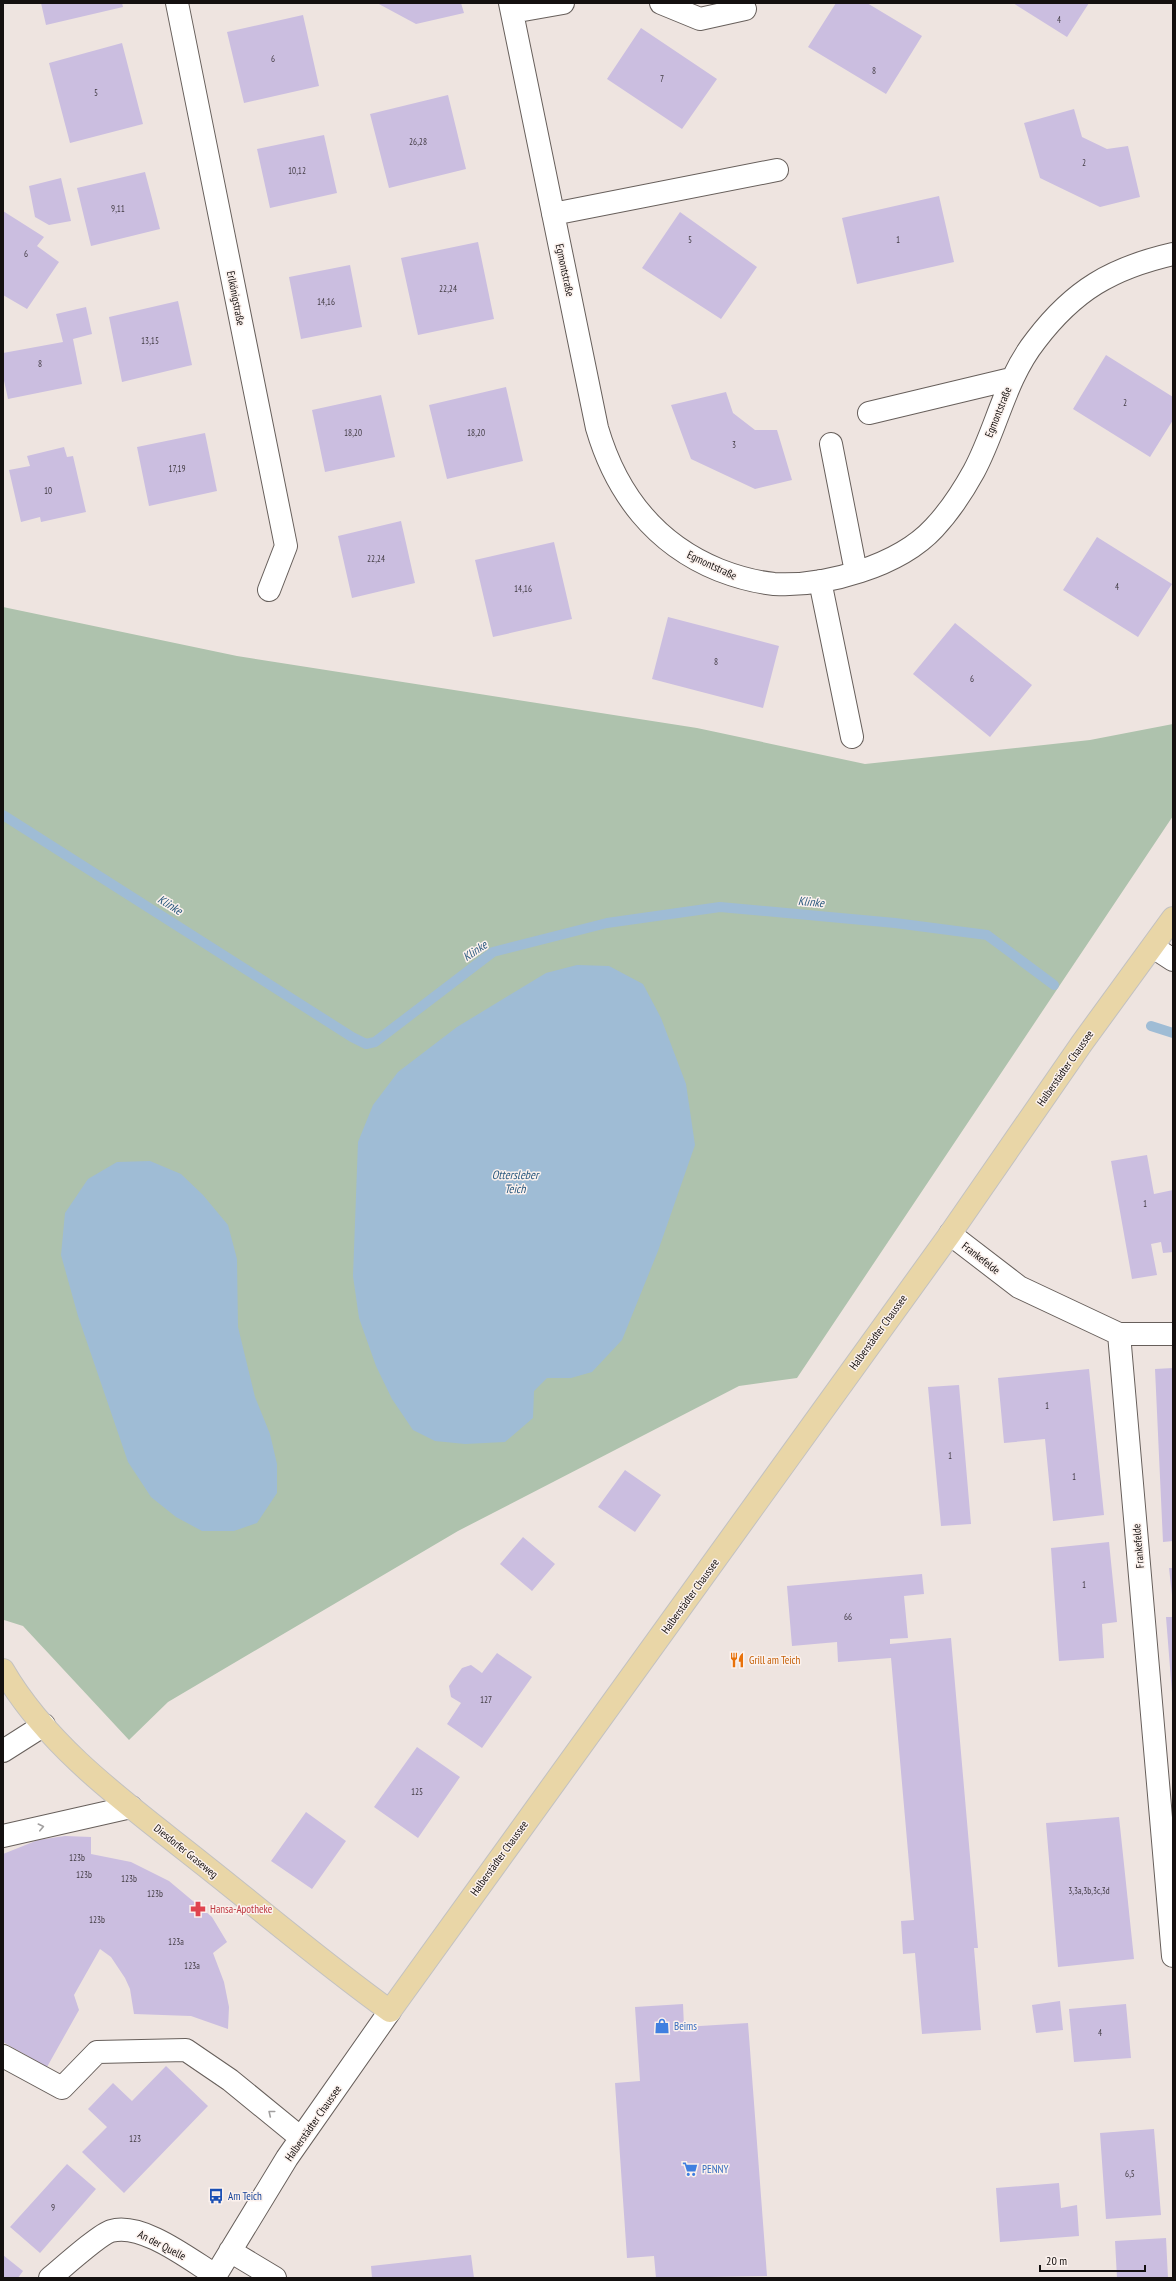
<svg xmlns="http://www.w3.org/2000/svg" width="1176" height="2281" viewBox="0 0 1176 2281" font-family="'PT Sans Narrow',sans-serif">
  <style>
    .green { fill: #aec2ad }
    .water { fill: #9fbcd5 }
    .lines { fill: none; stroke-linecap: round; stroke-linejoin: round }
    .stream { stroke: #9fbcd5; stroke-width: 10 }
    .building { fill: #cbbee0 }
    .minor-casing { stroke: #675f5b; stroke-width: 24 }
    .major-casing { stroke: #c2c1c1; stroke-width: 24 }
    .minor { stroke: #fff; stroke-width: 22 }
    .major { stroke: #e9d6a7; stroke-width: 22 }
    .oneway { stroke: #a19f9f }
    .labels { text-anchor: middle; stroke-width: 3; stroke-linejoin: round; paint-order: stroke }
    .number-label { font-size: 9px; fill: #423c43 }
    .street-label { font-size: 11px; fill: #14100f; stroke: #fbf1ed }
    .food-label { font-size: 11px; fill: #c56008; stroke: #fbf1ed; text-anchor: start }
    .health-label { font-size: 11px; fill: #be3a42; stroke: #fbf1ed; text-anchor: start }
    .shop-label { font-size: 11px; fill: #366cbe; stroke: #fbf1ed; text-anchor: start }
    .transit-label { font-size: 11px; fill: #164399; stroke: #fbf1ed; text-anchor: start }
    .water-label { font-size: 12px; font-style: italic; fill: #2d5b80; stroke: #fbf1ed }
  </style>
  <rect width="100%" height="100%" fill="#eee4e0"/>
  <!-- green -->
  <path class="green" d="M3 607 237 656 697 728 865 764 1090 740 1173 724V816L797 1378 739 1386 458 1531 168 1702 129 1740 23 1626 4 1620 3 1618Z"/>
  <!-- water -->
  <path class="water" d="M577 965 609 966 643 984 661 1018 686 1084 695 1145 658 1251 622 1340 592 1372 571 1378H547L534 1391 533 1418 505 1442 465 1444 435 1441 413 1430 392 1399 376 1366 359 1318 353 1276 358 1142 373 1105 398 1072 457 1027 546 973Z
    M150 1161 181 1174 203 1195 228 1225 237 1259 238 1327 255 1397 270 1434 277 1464V1493L257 1523 234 1531H202L176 1517 151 1497 128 1462 78 1316 61 1255 65 1213 88 1179 117 1162Z"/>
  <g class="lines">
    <!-- stream -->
    <path class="stream" d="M3 815 352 1037 366 1044 375 1042 493 952 607 923 720 907 895 923 987 935 1054 985
      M1151 1026 1173 1033"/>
  </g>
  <!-- building -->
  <path class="building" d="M41 3H122L123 7 46 25Z
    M377 3H461L464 13 416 24Z
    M836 3H867L922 36 886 94 808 47Z
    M1013 3H1089L1067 37Z
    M303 15 319 86 244 103 227 32Z
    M641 28 717 79 682 129 607 79Z
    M122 43 143 124 70 143 49 63Z
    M448 95 466 169 389 188 370 114Z
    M1074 109 1082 137 1107 149 1128 146 1140 197 1100 207 1040 178 1024 123Z
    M324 135 337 193 270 208 257 149Z
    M145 172 160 229 91 246 77 188Z
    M61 178 71 221 49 225 35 217 29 186Z
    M939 196 954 262 857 284 842 218Z
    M3 211 44 237 37 246 59 262 27 309 3 295Z
    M680 212 757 267 721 319 642 268Z
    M478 242 494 319 418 335 401 258Z
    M350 265 362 327 301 339 289 277Z
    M178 301 192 365 122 382 109 317Z
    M86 307 92 334 73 339 82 384 8 399 3 376V353L63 342 56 314Z
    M1106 355 1173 397V420L1150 457 1073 409Z
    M506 387 523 461 447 479 429 405Z
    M726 392 733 413 755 430H777L792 480 755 489 691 459 671 405Z
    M381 395 395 457 325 472 312 410Z
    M205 433 217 491 149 506 137 447Z
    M64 447 67 457 73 456 86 512 41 522 40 517 21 522 9 470 30 466 27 456Z
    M401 521 415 583 352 598 338 536Z
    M1097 537 1172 584 1138 637 1063 590Z
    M554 542 572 619 493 637 475 560Z
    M668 617 779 646 763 708 652 679Z
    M955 623 1032 685 990 737 913 674Z
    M1147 1155 1154 1194 1173 1190V1252L1163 1253 1161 1242 1151 1244 1157 1275 1132 1279 1111 1161Z
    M1173 1368V1541L1163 1542 1155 1369Z
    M1089 1369 1104 1515 1053 1521 1045 1439 1004 1443 998 1378Z
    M959 1385 971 1524 941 1526 928 1387Z
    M625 1470 661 1495 635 1532 598 1507Z
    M523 1537 555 1564 532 1591 500 1564Z
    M1109 1542 1117 1622 1102 1624 1104 1658 1059 1661 1051 1548Z
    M1169 1568H1173V1595H1172Z
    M922 1574 924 1594 904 1596 908 1638 890 1639V1644L951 1638 978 1948H974L981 2030 922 2034 915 1953 903 1954 901 1921 914 1920 891 1658 838 1662 837 1642 792 1646 787 1586Z
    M1166 1617H1173V1693H1172Z
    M497 1653 532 1677 482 1748 447 1724 461 1703 451 1697 449 1686 462 1668 471 1665 482 1673Z
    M417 1747 460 1777 418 1838 374 1807Z
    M306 1812 346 1841 312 1889 271 1861Z
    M1119 1817 1134 1959 1058 1967 1046 1823Z
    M65 1836 91 1837V1854L131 1862 169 1881 212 1917 227 1942 213 1953 224 1982 229 2007 228 2029 191 2016 134 2014 130 1989 125 1978 111 1957 100 1949 74 1995 79 2010 47 2067 3 2042V1854L38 1840Z
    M1060 2001 1063 2030 1036 2033 1032 2005Z
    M683 2004 684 2027 748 2023 767 2276 656 2278 654 2256 627 2258 615 2083 640 2081 635 2007Z
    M1126 2004 1131 2058 1074 2062 1069 2009Z
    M166 2066 208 2106 124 2193 82 2152 107 2127 88 2109 113 2083 132 2101Z
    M1154 2129 1161 2215 1106 2219 1100 2133Z
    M67 2164 96 2189 40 2253 10 2227Z
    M1059 2183 1061 2208 1077 2205 1079 2236 1000 2242 996 2188Z
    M1166 2238 1168 2278H1117L1115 2241Z
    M3 2255 23 2271 18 2278H3Z
    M471 2255 474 2278H372L371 2266Z"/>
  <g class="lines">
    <!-- minor casing -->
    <g class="minor-casing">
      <path id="minor" d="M177 3 286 546 269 590
        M510 3 597 428C616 493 655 544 719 570 737 577 755 582 774 584 825 587 899 566 934 528 949 512 963 491 974 471 997 428 1005 379 1036 340 1074 290 1112 268 1173 254
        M661 3 700 19 745 9
        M512 12 563 3
        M553 214 777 170
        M869 413 1011 379
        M831 444 856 572
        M820 581 852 737
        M1153 947 1173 960
        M950 1234 1019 1287 1119 1334H1173
        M1119 1334 1173 1956
        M3 1751 44 1725
        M3 1836 131 1807
        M3 2056 62 2088 97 2052 186 2050 230 2080 301 2138
        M230 2251 275 2278
        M50 2278C61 2269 100 2234 111 2231 142 2222 189 2259 215 2275
        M214 2278 287 2158 390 2011"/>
    </g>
    <!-- major casing -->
    <g class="major-casing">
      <path id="major" d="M3 1670C50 1751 133 1808 204 1865 266 1914 326 1965 390 2011L950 1234 1082 1043 1173 918"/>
    </g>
    <!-- minor -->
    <use href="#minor" class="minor"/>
    <!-- major -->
    <use href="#major" class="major"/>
  </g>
  <!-- one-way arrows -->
  <defs><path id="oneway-chevron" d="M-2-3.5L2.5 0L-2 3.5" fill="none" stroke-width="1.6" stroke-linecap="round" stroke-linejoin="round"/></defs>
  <g class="oneway">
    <use href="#oneway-chevron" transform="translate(41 1827) rotate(-13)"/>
    <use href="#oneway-chevron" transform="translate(271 2113) rotate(-141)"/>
  </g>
  <!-- icons -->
  <defs>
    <g id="restaurant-bare" transform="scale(1.2)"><path d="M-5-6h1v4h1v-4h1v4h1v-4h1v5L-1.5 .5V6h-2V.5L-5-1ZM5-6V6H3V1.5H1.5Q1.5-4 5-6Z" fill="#e8710a" stroke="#fbf1ed" stroke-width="2.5" paint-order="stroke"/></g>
    <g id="pharmacy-bare" transform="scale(1.2)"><path d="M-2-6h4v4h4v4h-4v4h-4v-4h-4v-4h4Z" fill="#e0444e" stroke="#fbf1ed" stroke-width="2.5" paint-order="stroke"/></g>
    <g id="shop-bare" transform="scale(1.2)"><path d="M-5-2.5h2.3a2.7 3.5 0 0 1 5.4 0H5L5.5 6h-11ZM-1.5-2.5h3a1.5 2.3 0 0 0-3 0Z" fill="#3f7fe0" stroke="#fbf1ed" stroke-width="2.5" paint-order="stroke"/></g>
    <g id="supermarket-bare" transform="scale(1.2)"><path d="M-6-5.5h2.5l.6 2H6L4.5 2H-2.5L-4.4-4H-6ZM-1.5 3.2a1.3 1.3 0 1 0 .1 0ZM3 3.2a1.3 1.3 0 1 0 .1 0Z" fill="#3f7fe0" stroke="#fbf1ed" stroke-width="2.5" paint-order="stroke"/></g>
    <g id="bus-bare" transform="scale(1.2)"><path d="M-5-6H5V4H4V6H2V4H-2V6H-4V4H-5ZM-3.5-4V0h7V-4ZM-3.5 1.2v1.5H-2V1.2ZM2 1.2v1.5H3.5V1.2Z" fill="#1a4fb4" stroke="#fbf1ed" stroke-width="2.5" paint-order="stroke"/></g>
  </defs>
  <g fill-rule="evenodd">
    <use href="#restaurant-bare" x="737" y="1660"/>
    <use href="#pharmacy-bare" x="198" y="1909"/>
    <use href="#shop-bare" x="662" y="2026"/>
    <use href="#supermarket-bare" x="690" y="2169"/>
    <use href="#bus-bare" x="216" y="2196"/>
  </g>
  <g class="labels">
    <!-- number labels -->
    <g class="number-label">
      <text x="1059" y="23">4</text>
      <text x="273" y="62">6</text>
      <text x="874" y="74">8</text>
      <text x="662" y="82">7</text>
      <text x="96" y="96">5</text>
      <text x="418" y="145">26,28</text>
      <text x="1084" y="166">2</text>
      <text x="297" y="174">10,12</text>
      <text x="118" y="212">9,11</text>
      <text x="690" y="243">5</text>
      <text x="898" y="243">1</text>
      <text x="26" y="257">6</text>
      <text x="448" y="292">22,24</text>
      <text x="326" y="305">14,16</text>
      <text x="150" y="344">13,15</text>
      <text x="40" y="367">8</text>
      <text x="1125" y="406">2</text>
      <text x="353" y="436">18,20</text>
      <text x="476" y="436">18,20</text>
      <text x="734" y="448">3</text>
      <text x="177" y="472">17,19</text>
      <text x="48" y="494">10</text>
      <text x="376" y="562">22,24</text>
      <text x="1117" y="590">4</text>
      <text x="523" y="592">14,16</text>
      <text x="716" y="665">8</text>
      <text x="972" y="682">6</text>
      <text x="1145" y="1207">1</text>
      <text x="1047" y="1409">1</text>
      <text x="950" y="1459">1</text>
      <text x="1074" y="1480">1</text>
      <text x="1084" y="1588">1</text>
      <text x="848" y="1620">66</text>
      <text x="486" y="1703">127</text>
      <text x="417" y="1795">125</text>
      <text x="77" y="1861">123b</text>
      <text x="84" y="1878">123b</text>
      <text x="129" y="1882">123b</text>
      <text x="1089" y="1894">3,3a,3b,3c,3d</text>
      <text x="155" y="1897">123b</text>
      <text x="97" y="1923">123b</text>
      <text x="176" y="1945">123a</text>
      <text x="192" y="1969">123a</text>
      <text x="1100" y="2036">4</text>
      <text x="135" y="2142">123</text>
      <text x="1130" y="2177">6,5</text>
      <text x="53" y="2211">9</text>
    </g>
    <!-- street labels -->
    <g class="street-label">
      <text transform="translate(565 270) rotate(78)" y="4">Egmontstraße</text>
      <text transform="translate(236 298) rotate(79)" y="4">Erlkönigstraße</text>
      <text transform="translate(998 412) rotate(-68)" y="4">Egmontstraße</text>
      <text transform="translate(712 565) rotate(25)" y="4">Egmontstraße</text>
      <text transform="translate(1065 1068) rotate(-55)" y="4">Halberstädter Chaussee</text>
      <text transform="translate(981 1258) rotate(38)" y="4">Frankefelde</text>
      <text transform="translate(878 1332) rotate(-54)" y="4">Halberstädter Chaussee</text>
      <text transform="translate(1138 1546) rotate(-95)" y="4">Frankefelde</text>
      <text transform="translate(690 1596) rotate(-54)" y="4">Halberstädter Chaussee</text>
      <text transform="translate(186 1851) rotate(39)" y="4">Diesdorfer Graseweg</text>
      <text transform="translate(499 1858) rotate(-54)" y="4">Halberstädter Chaussee</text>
      <text transform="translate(313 2123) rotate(-55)" y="4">Halberstädter Chaussee</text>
      <text transform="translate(162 2245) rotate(27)" y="4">An der Quelle</text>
    </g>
    <!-- food labels -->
    <g class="food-label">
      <text x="749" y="1664">Grill am Teich</text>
    </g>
    <!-- health labels -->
    <g class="health-label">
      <text x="210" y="1913">Hansa-Apotheke</text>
    </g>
    <!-- shop labels -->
    <g class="shop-label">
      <text x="674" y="2030">Beims</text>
      <text x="702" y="2173">PENNY</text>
    </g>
    <!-- transit labels -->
    <g class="transit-label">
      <text x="228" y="2200">Am Teich</text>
    </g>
    <!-- water labels -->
    <g class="water-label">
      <text transform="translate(811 902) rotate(5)" y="4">Klinke</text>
      <text transform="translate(170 905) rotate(32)" y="4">Klinke</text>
      <text transform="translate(475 951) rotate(-34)" y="4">Klinke</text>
      <text x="515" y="1179">Ottersleber<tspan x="515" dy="14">Teich</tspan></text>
    </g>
  </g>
  <!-- border -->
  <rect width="1176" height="2281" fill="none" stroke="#14100f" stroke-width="8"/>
  <!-- scale -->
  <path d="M1040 2265v6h105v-6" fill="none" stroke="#14100f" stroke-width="2"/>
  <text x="1046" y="2265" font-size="12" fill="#14100f" stroke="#fbf1ed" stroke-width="3" paint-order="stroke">20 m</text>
</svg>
